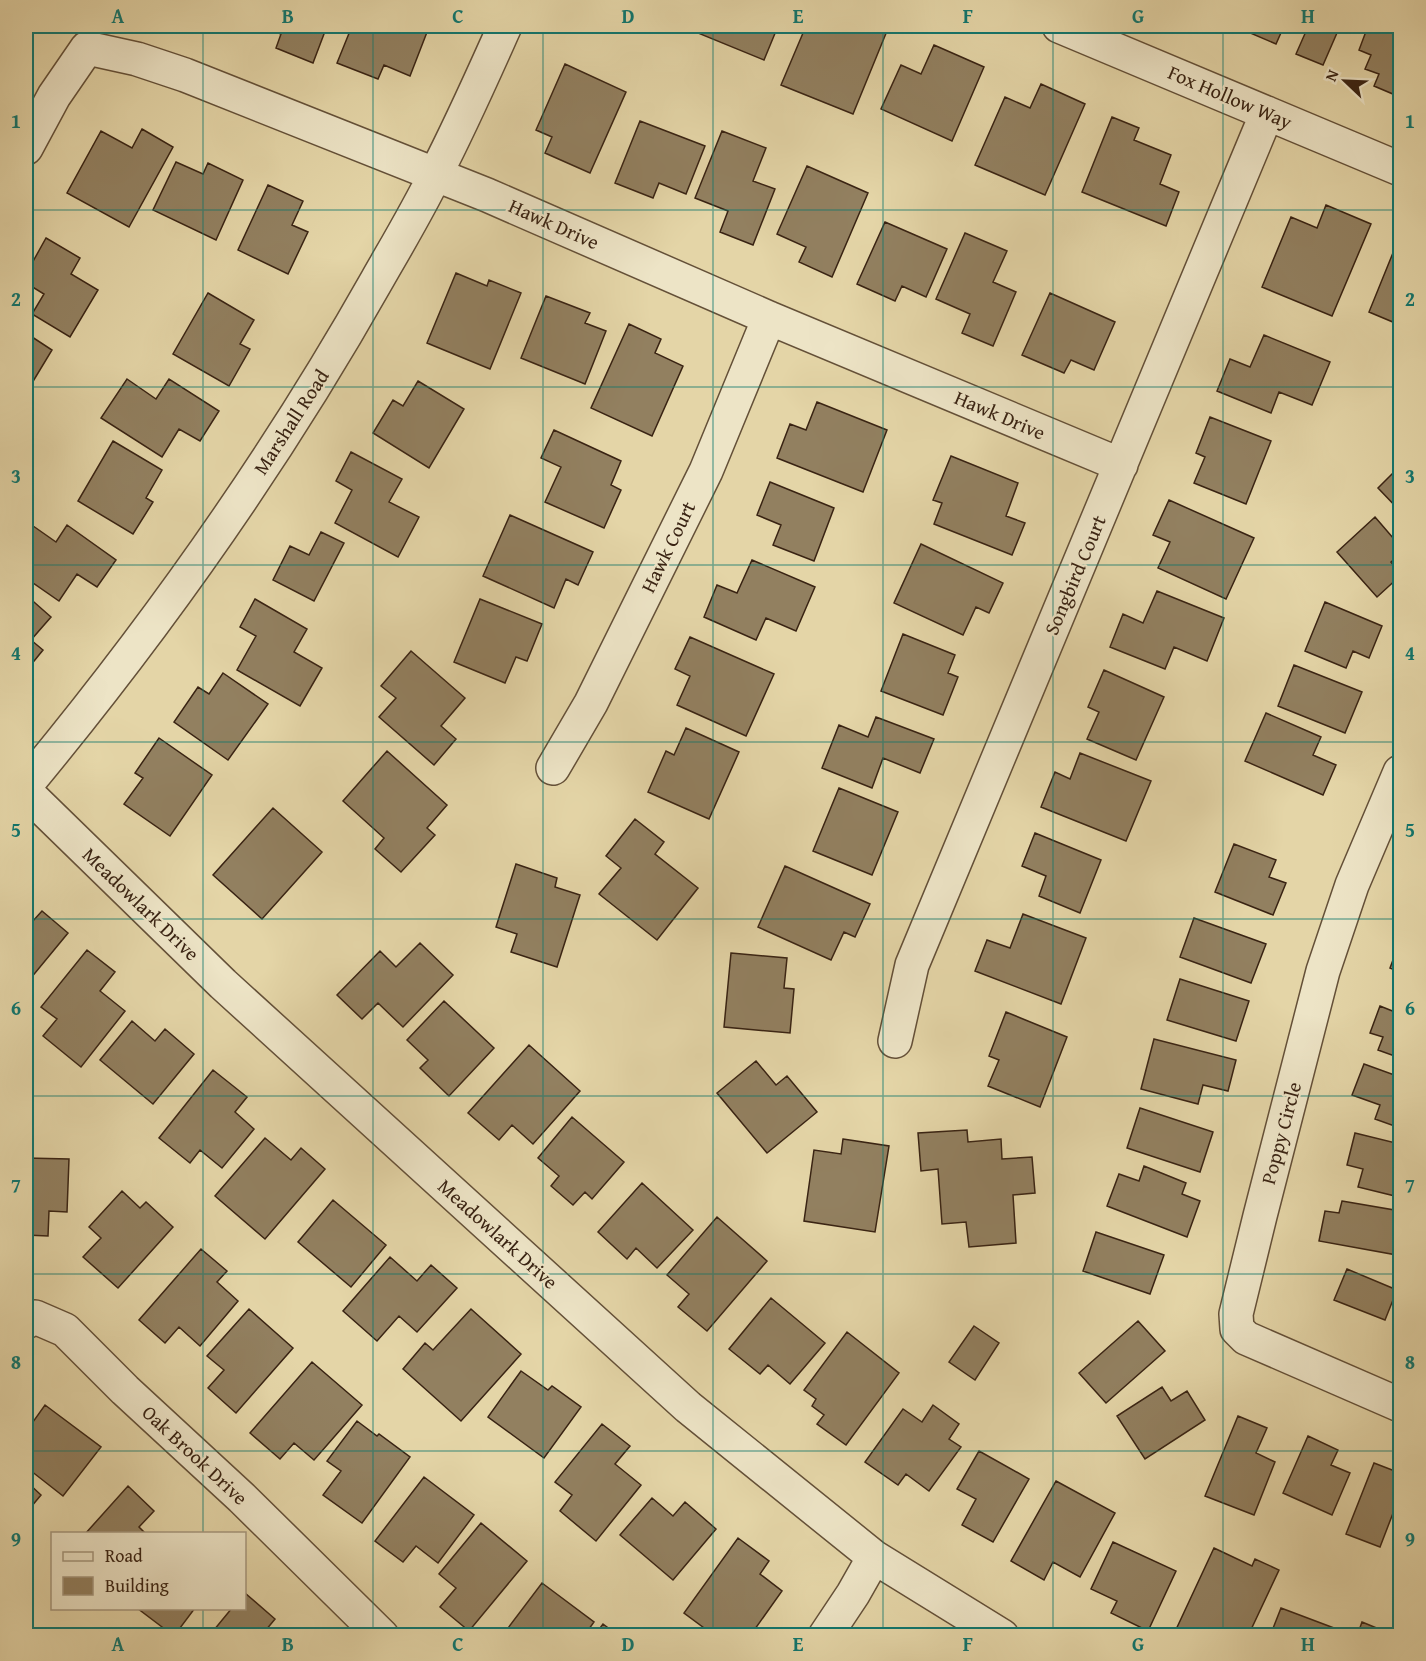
<svg xmlns="http://www.w3.org/2000/svg" width="1426" height="1661" viewBox="0 0 1426 1661" font-family="'Gentium Book Plus',serif">
  <style>
    .building { fill: #928060; stroke: #392313; stroke-width: 1.5 }
    .lines { fill: none; stroke-linecap: round; stroke-linejoin: round }
    .minor-casing { stroke: #645038; stroke-width: 36 }
    .minor { stroke: #ede4c6; stroke-width: 33 }
    .grid { fill: none; stroke: #0f766e; stroke-width: 1.5; stroke-opacity: 0.55 }
    .labels { text-anchor: middle; stroke-width: 4.5; stroke-linejoin: round; paint-order: stroke }
    .street-label { font-size: 20px; fill: #392313; stroke: #ede4c6 }
    .neatline { fill: none; stroke: #0f766e; stroke-width: 2 }
    .grid-label { font-size: 20px; text-anchor: middle; font-weight: bold; fill: #0f766e }
  </style>
  <rect width="100%" height="100%" fill="#e4d5a7"/>
  <filter id="stains"><feTurbulence type="fractalNoise" baseFrequency=".00333" numOctaves="4"/><feColorMatrix values="0 0 0 0 .2 0 0 0 0 .09 0 0 0 0 .02 0 0 0 .5 -.17"/></filter>
  <radialGradient id="worn" r=".72"><stop offset=".6" stop-color="#630" stop-opacity="0"/><stop offset="1" stop-color="#630" stop-opacity=".3"/></radialGradient>
  <!-- building -->
  <path class="building" d="M259 26H327L313 63 276 48 281 34Z
    M352 26H426L429 27 410 76 384 65 378 79 337 63Z
    M696 26H778L764 60 693 31Z
    M806 26H889L853 114 781 85Z
    M1234 26H1284L1276 44Z
    M1298 26H1340L1323 65 1296 54 1307 29Z
    M1368 26H1400V97L1374 86 1379 74 1365 69 1371 55 1359 50Z
    M934 45 984 67 952 141 881 109 901 65 921 74Z
    M565 64 626 92 590 173 545 153 552 137 536 130Z
    M1041 84 1085 104 1045 195 975 165 1005 97 1030 108Z
    M1112 117 1139 128 1134 140 1171 155 1160 184 1179 192 1166 226 1082 192Z
    M640 121 705 146 686 194 659 183 653 198 615 183Z
    M142 129 173 147 129 227 67 193 101 131 132 148Z
    M722 131 766 148 753 181 775 189 753 245 720 232 728 211 695 198Z
    M176 162 203 174 208 163 243 180 216 240 153 210Z
    M807 166 868 193 832 277 799 262 806 247 777 234Z
    M268 185 303 201 292 225 308 232 288 274 238 250Z
    M1326 205 1371 224 1332 316 1262 287 1291 217 1317 228Z
    M885 222 947 249 926 297 902 286 895 301 857 284Z
    M965 233 1007 251 993 282 1016 292 993 346 962 333 970 314 936 299Z
    M46 238 80 258 71 274 98 290 70 337 32 314 44 294 26 283V274Z
    M1399 238 1400 239V325L1369 312Z
    M456 273 487 286 489 280 521 293 490 369 427 343Z
    M208 293 254 320 240 344 250 349 229 386 173 354Z
    M1050 293 1115 322 1094 370 1071 360 1064 373 1022 355Z
    M546 296 590 313 585 323 606 331 585 384 521 358Z
    M629 324 661 339 655 353 683 366 652 436 591 408Z
    M26 333 52 350 26 393Z
    M1264 335 1330 362 1312 405 1279 392 1271 413 1217 391 1230 359 1250 367Z
    M127 379 156 399 169 379 219 411 200 441 179 429 162 457 101 418Z
    M418 381 464 409 429 468 373 433 393 400 403 406Z
    M817 402 887 430 863 492 777 458 790 424 806 430Z
    M1210 417 1271 441 1246 504 1194 483 1205 457 1196 453Z
    M554 430 621 461 611 485 621 490 604 528 545 502 561 467 541 458Z
    M113 441 162 470 146 498 153 502 133 534 78 501Z
    M351 452 402 479 389 502 419 517 398 557 335 523 352 490 336 481Z
    M951 456 1018 483 1006 516 1025 523 1012 555 934 524 942 503 933 500Z
    M1400 466V511L1378 488Z
    M770 482 834 508 814 561 773 545 781 525 757 515Z
    M1169 500 1254 538 1226 599 1158 568 1170 542 1153 535Z
    M510 515 593 552 578 585 566 579 554 608 483 576Z
    M1375 517 1400 546V554L1391 562 1400 573V576L1377 597 1337 552Z
    M26 521 56 542 67 525 116 560 97 587 77 574 59 601 26 578Z
    M321 532 344 543 314 601 273 580 290 546 309 555Z
    M921 544 1003 583 989 613 976 607 963 635 894 603Z
    M752 560 815 587 796 631 766 618 756 640 704 617 717 585 737 593Z
    M1157 591 1224 618 1207 661 1174 647 1165 669 1110 647 1123 614 1143 623Z
    M26 595 51 617 31 640 43 650 26 671Z
    M255 599 307 629 294 652 322 668 300 706 237 670 256 636 240 627Z
    M480 599 542 624 527 661 516 657 505 683 454 662Z
    M1325 602 1382 626 1369 658 1353 651 1346 668 1305 651Z
    M903 634 955 655 948 673 958 677 943 715 881 691Z
    M690 637 774 674 746 736 677 705 690 676 675 669Z
    M411 651 465 698 441 726 456 739 434 765 379 717 396 698 381 686Z
    M1294 665 1362 692 1345 733 1278 706Z
    M1104 670 1164 697 1136 760 1087 739 1099 712 1088 707Z
    M223 673 268 704 228 760 174 722 198 687 209 694Z
    M1266 713 1321 737 1313 755 1336 765 1323 795 1245 761Z
    M876 717 934 739 920 773 883 758 872 788 822 768 839 725 868 737Z
    M686 728 739 752 709 819 648 792 666 751 674 755Z
    M159 738 212 775 170 836 124 804 143 778 135 773Z
    M387 751 447 805 427 828 435 835 401 872 375 849 384 838 343 801Z
    M1080 753 1151 781 1126 841 1041 807 1055 772 1070 779Z
    M839 788 898 812 872 875 813 851Z
    M273 808 322 852 262 919 213 875Z
    M635 819 664 842 655 854 698 888 657 940 599 894 621 868 606 856Z
    M1035 833 1101 860 1080 913 1039 896 1046 876 1022 866Z
    M1234 844 1276 860 1269 877 1286 883 1273 915 1215 892Z
    M516 864 557 878 555 887 580 895 557 967 511 952 517 934 496 927Z
    M785 866 870 904 855 937 844 932 831 960 758 927Z
    M42 911 68 933 26 984V917L32 922Z
    M1023 914 1086 938 1061 1004 975 971 987 940 1010 948Z
    M1194 918 1266 944 1251 983 1180 957Z
    M1400 941V972L1390 968Z
    M420 943 453 975 403 1027 378 1003 362 1019 337 995 380 951 396 967Z
    M87 950 115 972 100 991 125 1011 81 1067 43 1036 57 1019 41 1007Z
    M731 953 787 958 784 988 794 989 790 1033 724 1027Z
    M1180 979 1249 1001 1236 1041 1167 1020Z
    M444 1001 494 1048 449 1096 420 1068 428 1060 407 1040Z
    M1380 1006 1400 1014V1058L1378 1050 1383 1037 1370 1033Z
    M1006 1012 1067 1037 1040 1107 988 1086 999 1060 989 1056Z
    M132 1021 155 1041 165 1029 194 1054 153 1104 100 1060Z
    M1154 1039 1236 1060 1228 1091 1203 1085 1198 1104 1141 1089Z
    M529 1045 580 1091 533 1144 512 1125 499 1140 468 1113Z
    M756 1061 776 1085 787 1076 817 1112 767 1153 717 1093Z
    M1364 1064 1400 1077V1128L1375 1119 1380 1105 1352 1095Z
    M213 1070 247 1097 235 1112 254 1129 222 1168 200 1150 190 1163 159 1138Z
    M1140 1108 1213 1132 1200 1172 1127 1148Z
    M572 1117 624 1162 592 1199 585 1192 573 1205 551 1186 559 1176 538 1158Z
    M967 1130 968 1142 1001 1139 1002 1159 1032 1157 1035 1193 1013 1195 1016 1243 969 1247 966 1222 942 1224 938 1169 921 1171 918 1133Z
    M1355 1133 1400 1144V1173L1395 1196 1358 1187 1363 1169 1347 1165Z
    M265 1138 291 1160 301 1148 325 1169 265 1239 215 1196Z
    M843 1139 889 1146 875 1232 804 1221 814 1150 841 1154Z
    M26 1158 69 1159 67 1212 49 1211 48 1236 26 1235Z
    M1144 1166 1186 1183 1182 1194 1200 1201 1187 1237 1107 1206 1119 1174 1139 1181Z
    M642 1183 693 1230 657 1268 636 1248 627 1259 598 1232Z
    M122 1191 140 1208 146 1202 173 1227 118 1288 83 1257 101 1238 89 1227Z
    M333 1200 386 1245 351 1287 298 1242Z
    M1342 1201 1400 1211V1233L1397 1255 1319 1241 1325 1211 1339 1213Z
    M717 1217 767 1261 707 1331 678 1307 689 1294 667 1275Z
    M1096 1232 1164 1255 1150 1294 1083 1271Z
    M201 1249 227 1271 217 1282 238 1301 200 1346 179 1327 165 1343 139 1320Z
    M390 1257 417 1281 431 1265 457 1288 417 1332 399 1316 377 1341 343 1311Z
    M1347 1269 1397 1290 1385 1320 1334 1300Z
    M771 1298 825 1343 790 1384 768 1365 760 1374 729 1349Z
    M249 1309 293 1348 236 1413 208 1388 224 1370 207 1356Z
    M471 1309 521 1354 461 1421 403 1369 425 1343 433 1350Z
    M1138 1321 1165 1351 1106 1403 1079 1373Z
    M974 1326 999 1343 975 1380 949 1362Z
    M847 1332 899 1373 846 1445 817 1424 824 1415 812 1406 816 1399 804 1390Z
    M312 1362 362 1405 314 1460 294 1443 280 1459 250 1433Z
    M521 1371 548 1390 552 1386 581 1407 544 1458 488 1417Z
    M1162 1387 1171 1401 1187 1391 1205 1420 1145 1459 1117 1416Z
    M45 1405 101 1447 63 1496 26 1467V1416L33 1422Z
    M933 1405 959 1424 949 1439 961 1447 929 1491 906 1474 898 1485 865 1462 903 1409 922 1422Z
    M1238 1416 1267 1428 1256 1453 1275 1462 1254 1515 1205 1496Z
    M357 1421 377 1436 379 1434 410 1457 362 1523 323 1495 341 1471 327 1461Z
    M602 1424 630 1446 615 1464 641 1485 596 1541 560 1511 572 1495 555 1482Z
    M1308 1436 1338 1450 1331 1465 1350 1473 1332 1515 1283 1493Z
    M979 1451 1029 1479 993 1542 962 1525 976 1499 957 1489Z
    M1374 1463 1400 1473V1495L1380 1547 1346 1534Z
    M424 1477 474 1515 438 1563 416 1546 403 1562 375 1541Z
    M26 1481 41 1495 26 1513Z
    M1056 1481 1115 1513 1080 1577 1053 1562 1044 1580 1011 1561Z
    M128 1486 154 1511 139 1527 146 1534H85Z
    M652 1498 673 1516 685 1502 716 1529 673 1580 620 1535Z
    M481 1523 527 1561 469 1631 440 1607 456 1588 439 1574Z
    M738 1538 769 1561 760 1574 782 1591 750 1636H715L684 1613Z
    M1113 1542 1176 1571 1148 1631 1111 1613 1117 1601 1091 1589Z
    M1214 1548 1252 1566 1255 1559 1279 1570 1248 1636H1173Z
    M542 1583 594 1622 584 1636H502Z
    M245 1593 275 1619 261 1636H209L232 1608H244Z
    M137 1608H195L174 1636Z
    M1281 1608 1334 1628 1331 1636H1270Z
    M1362 1622 1396 1636H1357Z
    M603 1624 619 1636H594Z"/>
  <g class="lines">
    <!-- minor casing -->
    <g class="minor-casing">
      <path id="minor" d="M1059 26 1400 169
        M26 148 54 96 87 48 137 59 185 75 487 195 769 318 1121 465
        M553 768 591 703 706 471 769 318
        M1400 772 1352 885 1323 971 1260 1216 1236 1314 1237 1329 1246 1338 1400 1405
        M26 785C157 627 276 459 377 280 397 245 418 210 436 173 461 125 483 75 505 26
        M26 792 223 984 688 1407 874 1557 1002 1636
        M895 1041 912 965 1267 113
        M26 1322 35 1317 65 1330 125 1390 242 1498 382 1636
        M825 1636 853 1594 874 1557"/>
    </g>
    <!-- minor -->
    <use href="#minor" class="minor"/>
  </g>
  <!-- grid -->
  <path class="grid" d="M203 26V1534M373 26V1636M543 26V1636M713 26V1636M883 26V1636M1053 26V1636M1223 26V1636M26 210H1400M26 387H1400M26 565H1400M26 742H1400M26 919H1400M26 1096H1400M26 1274H1400M26 1451H1400M203 1608V1636"/>
  <g class="labels">
    <!-- street labels -->
    <g class="street-label">
      <text transform="translate(1230 97) rotate(23)" y="7">Fox Hollow Way</text>
      <text transform="translate(554 224) rotate(24)" y="7">Hawk Drive</text>
      <text transform="translate(1000 415) rotate(23)" y="7">Hawk Drive</text>
      <text transform="translate(291 422) rotate(-57)" y="7">Marshall Road</text>
      <text transform="translate(668 547) rotate(-64)" y="7">Hawk Court</text>
      <text transform="translate(1075 575) rotate(-67)" y="7">Songbird Court</text>
      <text transform="translate(141 904) rotate(44)" y="7">Meadowlark Drive</text>
      <text transform="translate(1281 1133) rotate(-75)" y="7">Poppy Circle</text>
      <text transform="translate(498 1234) rotate(42)" y="7">Meadowlark Drive</text>
      <text transform="translate(195 1455) rotate(43)" y="7">Oak Brook Drive</text>
    </g>
  </g>
  <!-- margin -->
  <rect width="1426" height="1661" fill="none" stroke="#e4d5a7" stroke-width="66"/>
  <!-- legend -->
  <rect x="51" y="1532" width="195" height="78" fill="#ede4c6" stroke="#a5977e" stroke-width="1.5"/>
  <rect x="63" y="1552" width="30" height="9" fill="#ede4c6" stroke="#a5977e" stroke-width="1.5"/>
  <text x="105" y="1562" font-size="18" fill="#392313">Road</text>
  <rect x="63" y="1577" width="30" height="18" fill="#928060" stroke="#a5977e" stroke-width="1.5"/>
  <text x="105" y="1592" font-size="18" fill="#392313">Building</text>
  <!-- north arrow -->
  <g transform="translate(1345 81) rotate(293)" stroke="#ede4c6" stroke-width="4.5" paint-order="stroke">
  <path d="M0-4.5L10 22L0 15L-10 22Z" fill="#392313"/>
  <text y="-9" font-size="16" font-weight="bold" text-anchor="middle" fill="#392313">N</text>
  </g>
  <rect x="33" y="33" width="1360" height="1595" class="neatline"/>
  <g class="grid-label">
    <text x="118" y="23">A</text>
    <text x="288" y="23">B</text>
    <text x="458" y="23">C</text>
    <text x="628" y="23">D</text>
    <text x="798" y="23">E</text>
    <text x="968" y="23">F</text>
    <text x="1138" y="23">G</text>
    <text x="1308" y="23">H</text>
    <text x="16" y="128">1</text>
    <text x="1410" y="128">1</text>
    <text x="16" y="306">2</text>
    <text x="1410" y="306">2</text>
    <text x="16" y="483">3</text>
    <text x="1410" y="483">3</text>
    <text x="16" y="660">4</text>
    <text x="1410" y="660">4</text>
    <text x="16" y="837">5</text>
    <text x="1410" y="837">5</text>
    <text x="16" y="1015">6</text>
    <text x="1410" y="1015">6</text>
    <text x="16" y="1192">7</text>
    <text x="1410" y="1192">7</text>
    <text x="16" y="1369">8</text>
    <text x="1410" y="1369">8</text>
    <text x="16" y="1546">9</text>
    <text x="1410" y="1546">9</text>
    <text x="118" y="1651">A</text>
    <text x="288" y="1651">B</text>
    <text x="458" y="1651">C</text>
    <text x="628" y="1651">D</text>
    <text x="798" y="1651">E</text>
    <text x="968" y="1651">F</text>
    <text x="1138" y="1651">G</text>
    <text x="1308" y="1651">H</text>
  </g>
  <rect width="100%" height="100%" filter="url(#stains)"/>
  <rect width="100%" height="100%" fill="url(#worn)"/>
</svg>
